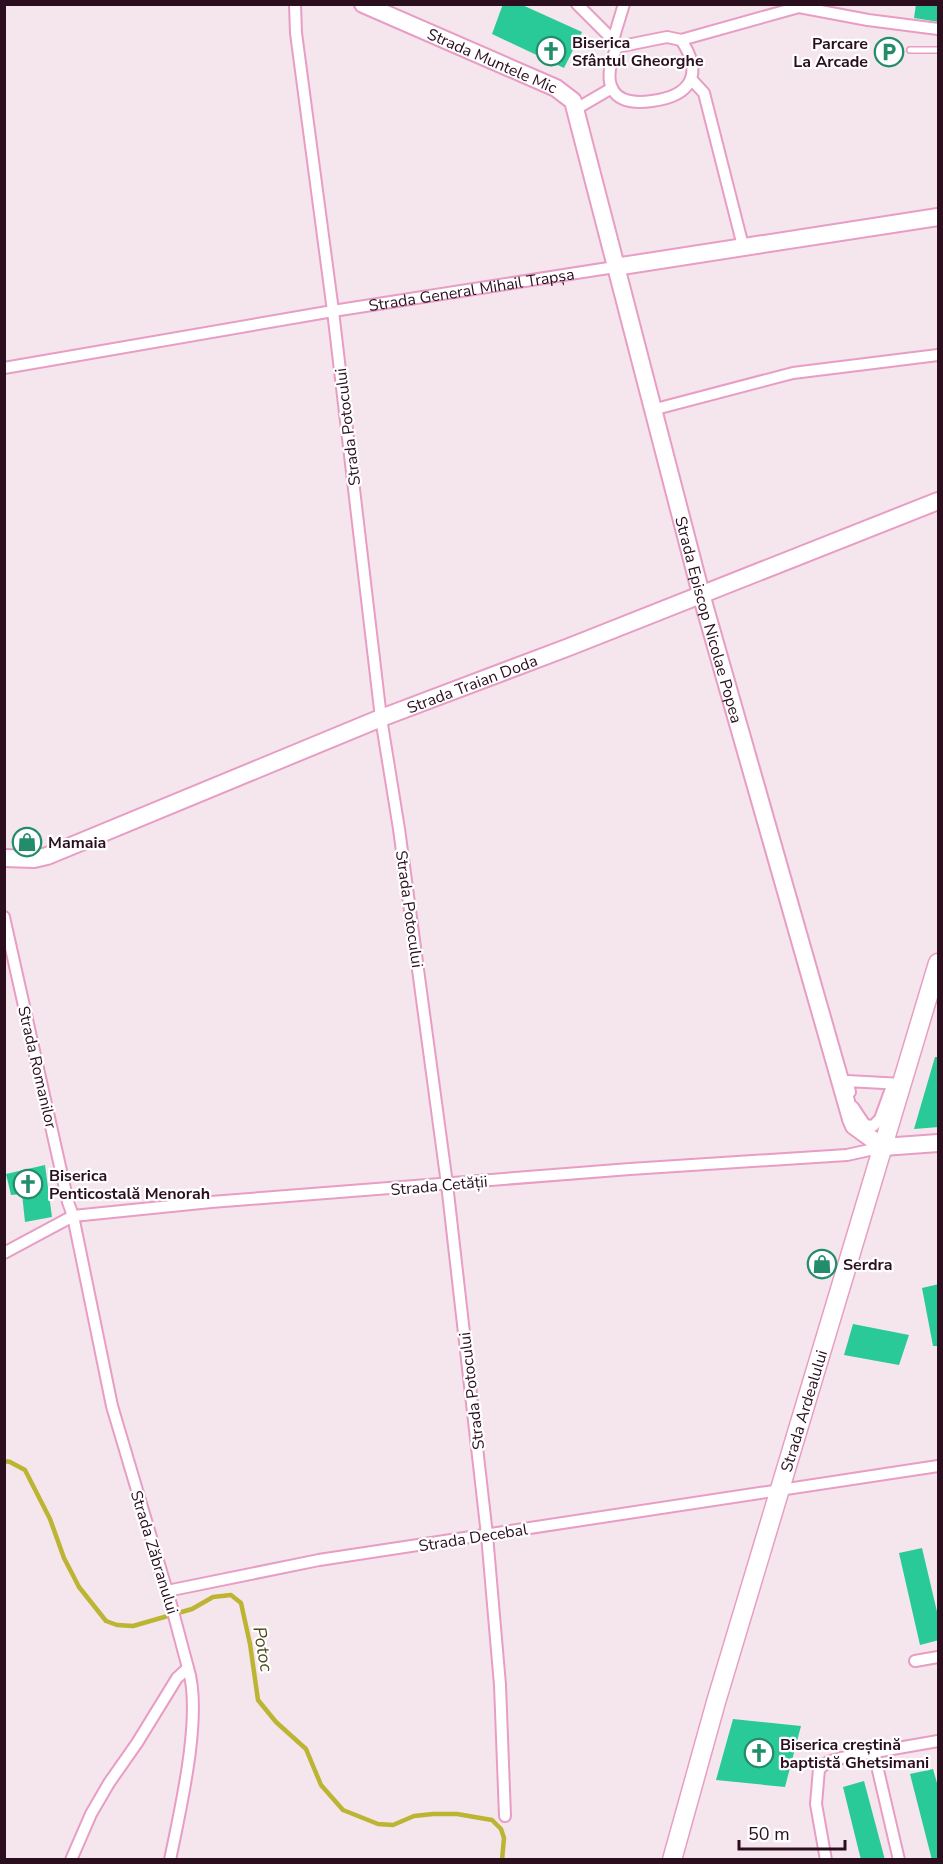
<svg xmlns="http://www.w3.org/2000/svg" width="943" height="1864" viewBox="0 0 943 1864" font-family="'Nunito Sans',sans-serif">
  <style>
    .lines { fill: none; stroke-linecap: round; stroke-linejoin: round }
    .stream { stroke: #bbb533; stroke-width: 4.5 }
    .building { fill: #2ac998 }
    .lane-casing { stroke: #e89dc5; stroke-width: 8 }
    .street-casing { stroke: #e89dc5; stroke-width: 14 }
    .secondary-casing { stroke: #e89dc5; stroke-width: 20 }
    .primary-casing { stroke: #e89dc5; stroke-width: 21 }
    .lane { stroke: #fff; stroke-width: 5 }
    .street { stroke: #fff; stroke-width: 10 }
    .secondary { stroke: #fff; stroke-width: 16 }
    .primary { stroke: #fff; stroke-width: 18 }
    .labels { text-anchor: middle; stroke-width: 4.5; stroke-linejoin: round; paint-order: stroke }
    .poi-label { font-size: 16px; font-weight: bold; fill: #2b0f1f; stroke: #fff; text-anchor: start }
    .street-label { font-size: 16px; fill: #2b0f1f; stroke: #fff }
    .water-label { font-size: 18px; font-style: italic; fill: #4c4917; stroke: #fff }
  </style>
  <rect width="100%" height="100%" fill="#f5e5ec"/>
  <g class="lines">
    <!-- stream -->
    <path class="stream" d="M4 1461 10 1462 25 1470 50 1519 64 1558 79 1587 106 1621 117 1625 133 1626 192 1609 213 1597 231 1595 241 1603 250 1644 258 1700 276 1722 306 1749 321 1785 343 1810 378 1824 393 1825 414 1816 433 1814H457L492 1820 501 1829 504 1838 502 1860"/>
  </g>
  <!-- building -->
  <path class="building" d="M503 4H520L582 32 564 68 492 34Z
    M916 4H939V22L914 18Z
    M935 1057H939V1127L914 1129Z
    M45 1165 52 1217 25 1222 22 1194 11 1195 6 1174Z
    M939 1284V1346H933L922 1288Z
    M853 1324 909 1335 899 1365 844 1355Z
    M922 1548 939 1620V1640L920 1645 899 1553Z
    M733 1719 801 1726 785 1787 716 1780Z
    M933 1769 939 1790V1860H932L910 1774Z
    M864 1781 885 1860H861L843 1787Z"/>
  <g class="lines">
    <!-- lane casing -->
    <g class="lane-casing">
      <path id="lane" d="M910 50H938"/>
    </g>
    <!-- street casing -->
    <g class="street-casing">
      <g id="street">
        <path d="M295 4 296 33 333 311 381 718 399 829 447 1184 487 1535 500 1685 505 1816"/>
        <path d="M577 4 613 40 617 47"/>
        <path d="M667 37 681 40C704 74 691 96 652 101 610 107 601 83 617 47Z"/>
        <path d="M613 40 624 4"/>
        <path d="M681 40 799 7 868 20 938 29"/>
        <path d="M691 79 704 93 743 246"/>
        <path d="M576 109 612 88"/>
        <path id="s1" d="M4 368 333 311 615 267"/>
        <path d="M652 410 793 373 938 355"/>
        <path d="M4 917 68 1202 73 1216 112 1406 172 1608 188 1668 177 1678 137 1743 109 1783 91 1814 71 1860"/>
        <path d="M850 1092 847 1081 902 1084"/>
        <path d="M853 1107 865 1125 873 1126 880 1119 892 1086"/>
        <path d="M4 1253 73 1216 211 1202 630 1169 847 1155 883 1147"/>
        <path d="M167 1591 319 1560 938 1466"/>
        <path d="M915 1661 938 1657"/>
        <path d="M874 1753 899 1860"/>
        <path d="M170 1860C180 1811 203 1714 188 1668"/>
        <path d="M826 1860 816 1804 819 1769 828 1762 841 1758 938 1741"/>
      </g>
    </g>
    <!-- secondary casing -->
    <g class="secondary-casing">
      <g id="secondary">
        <path id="s2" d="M363 4 556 88 573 101 701 594 851 1119 854 1126 883 1147 938 1143"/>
        <path d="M615 267 938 217"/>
        <path id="s3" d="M4 858 34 859 47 856 381 718 569 647 938 501"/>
      </g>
    </g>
    <!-- primary casing -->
    <g class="primary-casing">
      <g id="primary">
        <path id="s4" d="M672 1860 716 1702 938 963"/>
      </g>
    </g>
    <!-- lane -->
    <use href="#lane" class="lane"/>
    <!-- street -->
    <use href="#street" class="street"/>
    <!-- secondary -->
    <use href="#secondary" class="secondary"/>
    <!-- primary -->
    <use href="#primary" class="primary"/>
  </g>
  <!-- icons -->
  <defs>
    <g id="church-ring" transform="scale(1.5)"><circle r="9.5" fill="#fff" stroke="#238d6b" stroke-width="1.5"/><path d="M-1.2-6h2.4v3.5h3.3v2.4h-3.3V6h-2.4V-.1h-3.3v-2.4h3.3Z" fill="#238d6b"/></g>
    <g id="parking-ring" transform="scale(1.5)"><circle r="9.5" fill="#fff" stroke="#238d6b" stroke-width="1.5"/><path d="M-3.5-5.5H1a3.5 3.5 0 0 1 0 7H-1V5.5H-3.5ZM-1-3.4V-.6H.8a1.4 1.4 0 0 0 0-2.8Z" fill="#238d6b"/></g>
    <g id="shop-ring" transform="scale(1.5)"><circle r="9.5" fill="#fff" stroke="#238d6b" stroke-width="1.5"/><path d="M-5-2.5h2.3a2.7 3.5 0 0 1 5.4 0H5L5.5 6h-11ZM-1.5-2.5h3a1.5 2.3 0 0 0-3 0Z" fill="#238d6b"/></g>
  </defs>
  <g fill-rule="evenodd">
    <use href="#church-ring" x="551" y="51"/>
    <use href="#parking-ring" x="889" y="52"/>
    <use href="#shop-ring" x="27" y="842"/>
    <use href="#church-ring" x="28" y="1184"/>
    <use href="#shop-ring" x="822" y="1264"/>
    <use href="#church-ring" x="759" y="1753"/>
  </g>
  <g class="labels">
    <!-- poi labels -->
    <g class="poi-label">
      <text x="572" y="48">Biserica<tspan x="572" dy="18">Sfântul Gheorghe</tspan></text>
      <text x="868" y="49" text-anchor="end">Parcare<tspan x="868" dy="18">La Arcade</tspan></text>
      <text x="48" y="848">Mamaia</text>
      <text x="49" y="1181">Biserica<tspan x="49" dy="18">Penticostală Menorah</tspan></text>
      <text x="843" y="1270">Serdra</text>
      <text x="780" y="1750">Biserica creștină<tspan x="780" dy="18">baptistă Ghetsimani</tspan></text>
    </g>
    <!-- street labels -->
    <g class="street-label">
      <text dy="6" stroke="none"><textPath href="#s2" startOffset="141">Strada Muntele Mic</textPath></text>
      <text dy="6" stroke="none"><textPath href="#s1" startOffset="474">Strada General Mihail Trapșa</textPath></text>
      <text transform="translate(347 427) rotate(-97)" y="6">Strada Potocului</text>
      <text dy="6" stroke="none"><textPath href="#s2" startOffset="768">Strada Episcop Nicolae Popea</textPath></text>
      <text dy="6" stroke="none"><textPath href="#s3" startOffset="502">Strada Traian Doda</textPath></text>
      <text transform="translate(410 909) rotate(82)" y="6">Strada Potocului</text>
      <text transform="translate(38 1067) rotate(77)" y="6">Strada Romanilor</text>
      <text transform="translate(439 1185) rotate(-5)" y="6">Strada Cetății</text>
      <text transform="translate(471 1391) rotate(-97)" y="6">Strada Potocului</text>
      <text dy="6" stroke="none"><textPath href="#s4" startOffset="468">Strada Ardealului</textPath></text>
      <text transform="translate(473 1537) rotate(-9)" y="6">Strada Decebal</text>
      <text transform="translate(155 1552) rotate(73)" y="6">Strada Zăbranului</text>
    </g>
    <!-- water labels -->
    <g class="water-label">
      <text transform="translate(263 1649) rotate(80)" y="6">Potoc</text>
    </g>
  </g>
  <!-- border -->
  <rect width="943" height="1864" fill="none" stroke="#2b0f1f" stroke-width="12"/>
  <!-- scale -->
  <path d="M739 1840v9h106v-9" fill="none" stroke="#2b0f1f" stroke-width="3"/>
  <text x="748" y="1840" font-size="18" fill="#2b0f1f" stroke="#ffffff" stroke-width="4.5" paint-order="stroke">50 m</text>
</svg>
